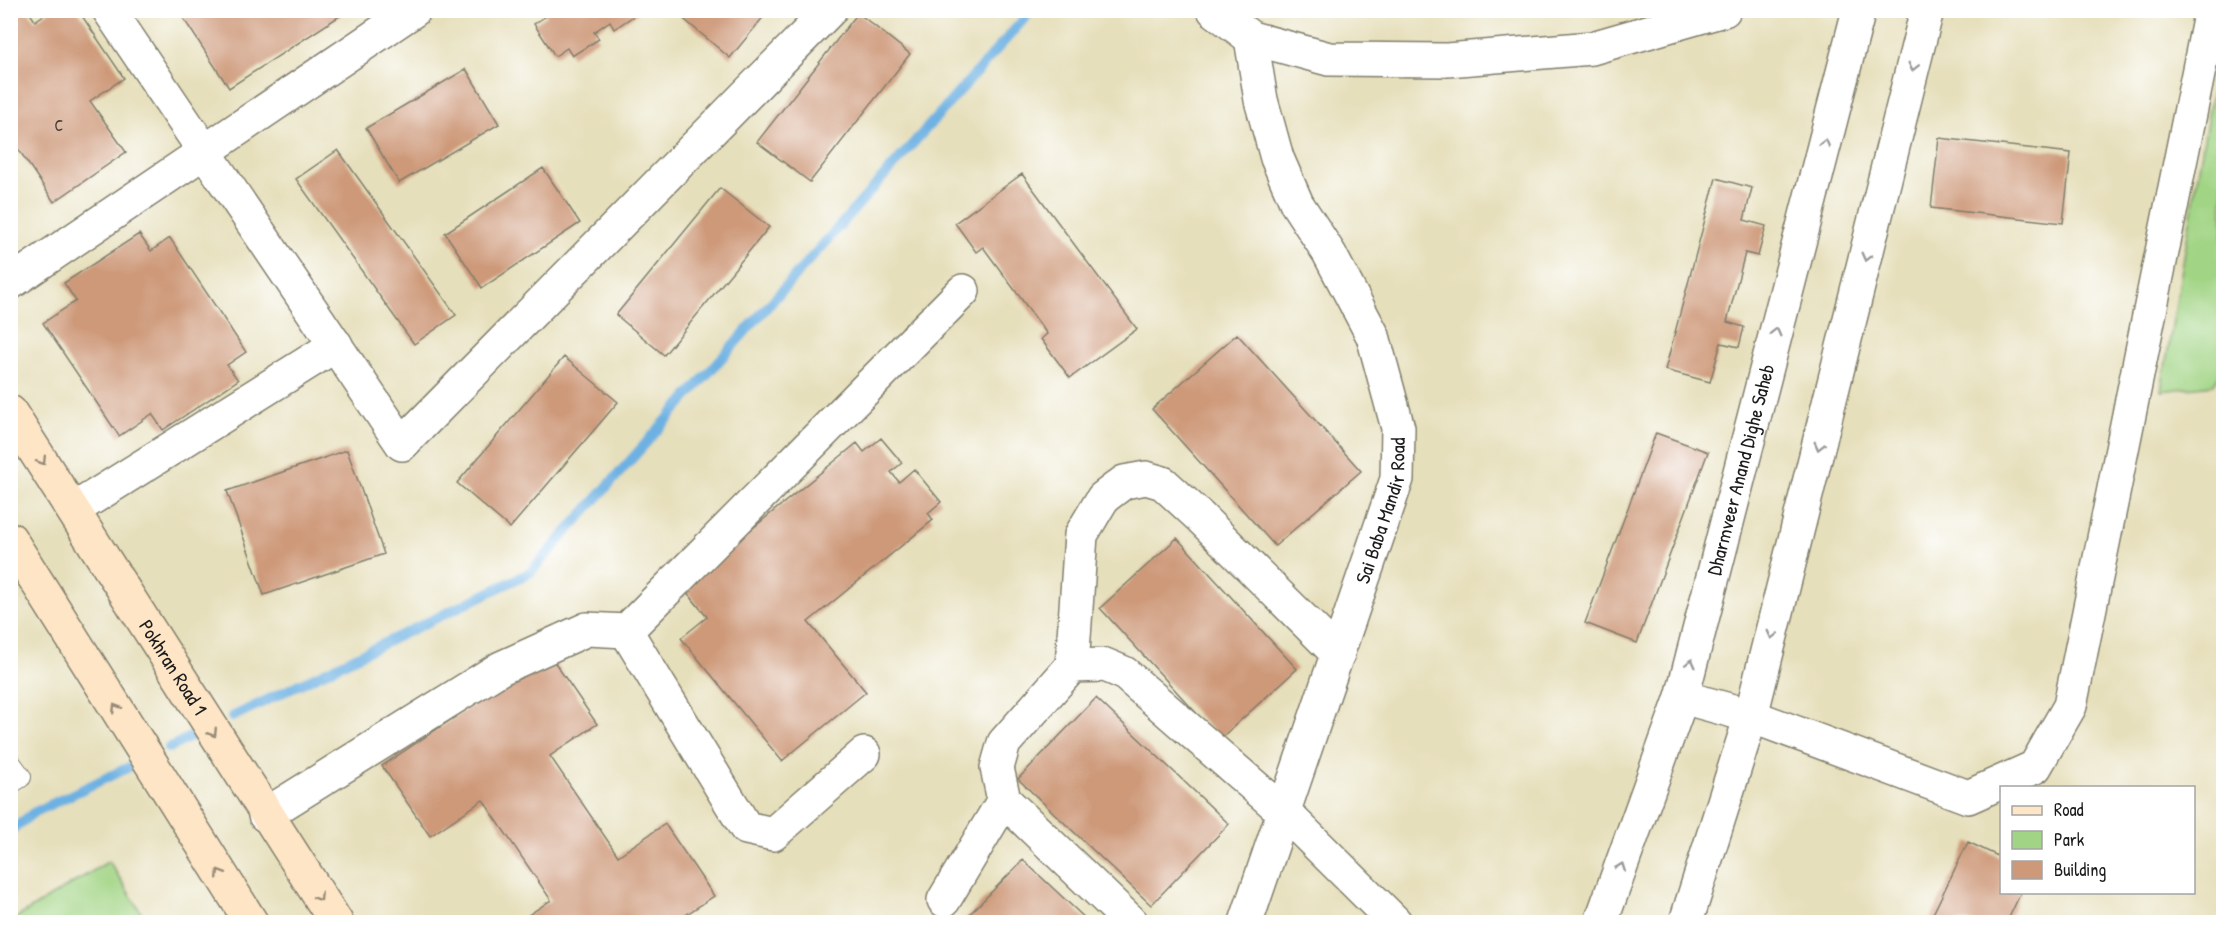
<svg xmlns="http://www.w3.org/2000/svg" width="2234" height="933" viewBox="0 0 2234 933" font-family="'Patrick Hand',sans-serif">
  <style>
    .green { fill: #a1d484; stroke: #5e7850; stroke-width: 1.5 }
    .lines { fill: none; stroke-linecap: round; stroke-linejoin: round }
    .stream { stroke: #6db1e2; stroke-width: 10 }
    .building { fill: #ce9979 }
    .lane-casing { stroke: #817e6c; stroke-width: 22 }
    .street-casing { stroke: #817e6c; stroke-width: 36 }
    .secondary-casing { stroke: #817e6c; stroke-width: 36 }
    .lane { stroke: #fff; stroke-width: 20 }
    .street { stroke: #fff; stroke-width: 33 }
    .secondary { stroke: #fde5c5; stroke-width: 33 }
    .oneway { stroke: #999 }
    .oneway2 { stroke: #988b79 }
    .labels { text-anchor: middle; stroke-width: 4.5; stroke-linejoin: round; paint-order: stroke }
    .number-label { font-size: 16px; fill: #483b33 }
    .street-label { font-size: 20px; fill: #1c1c1c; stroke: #fff }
  </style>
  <rect width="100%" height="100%" fill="#fff"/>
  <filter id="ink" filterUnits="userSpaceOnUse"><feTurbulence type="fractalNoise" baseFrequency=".0167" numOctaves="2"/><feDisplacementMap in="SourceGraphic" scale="12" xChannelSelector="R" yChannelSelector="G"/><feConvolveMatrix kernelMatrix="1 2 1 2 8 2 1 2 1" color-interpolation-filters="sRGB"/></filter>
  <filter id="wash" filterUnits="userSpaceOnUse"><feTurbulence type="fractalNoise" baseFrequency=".008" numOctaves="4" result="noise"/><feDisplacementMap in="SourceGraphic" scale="24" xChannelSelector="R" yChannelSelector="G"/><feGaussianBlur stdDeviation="1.35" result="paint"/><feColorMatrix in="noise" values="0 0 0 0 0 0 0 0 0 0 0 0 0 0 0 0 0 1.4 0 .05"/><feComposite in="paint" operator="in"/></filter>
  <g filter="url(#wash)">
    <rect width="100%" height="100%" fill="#e6dfbb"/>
    <!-- green -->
    <path class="green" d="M2223 28V372L2213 385 2161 391Z
      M109 861 147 922H11V921Z"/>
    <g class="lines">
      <!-- stream -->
      <path class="stream" d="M232 717 531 572 1032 10
        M169 748 192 736
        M10 832 33 813 129 767"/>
    </g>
    <g id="blocks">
      <!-- building -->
      <path class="building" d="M10 10H28L35 21 51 10H78L124 78 90 101 126 152 54 202 19 150 10 156Z
        M178 10H349L229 88Z
        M543 10H636L638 13 614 29 610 21 594 32 599 39 572 56 567 48 555 56 534 24 546 16Z
        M683 10H769L730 58 679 15Z
        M858 13 910 54 810 182 757 142Z
        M466 69 499 124 399 183 366 128Z
        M1939 138 2071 153 2063 223 1931 208Z
        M338 150 456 315 414 344 296 179Z
        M543 168 580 223 482 288 445 233Z
        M1022 174 1137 329 1070 378 1041 339 1047 334 983 247 976 252 955 223Z
        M1716 178 1752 188 1744 220 1766 226 1758 256 1745 253 1727 322 1744 327 1739 347 1721 343 1710 382 1665 370Z
        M720 188 769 227 664 355 616 315Z
        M139 234 151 251 170 238 246 352 227 365 238 380 163 430 152 414 119 436 43 323 76 301 64 283Z
        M1237 334 1361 471 1275 546 1152 409Z
        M564 357 618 402 510 528 457 483Z
        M1656 433 1708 452 1637 643 1585 623Z
        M881 438 902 463 891 472 899 482 914 469 941 502 928 513 933 520 808 622 866 692 782 761 681 638 707 617 682 586 857 443 864 452Z
        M347 450 384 554 264 595 227 491Z
        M1177 538 1297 669 1220 739 1100 608Z
        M549 654 597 724 550 756 618 856 665 824 714 896 675 922H518L551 900 483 800 430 836 382 766Z
        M1096 698 1229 824 1151 905 1018 779Z
        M1968 842 2002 858V892H2021L2007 922H1929Z
        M1023 860 1089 922H962Z"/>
    </g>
  </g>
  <g filter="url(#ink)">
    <use href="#blocks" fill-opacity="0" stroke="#817e6c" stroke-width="1.5"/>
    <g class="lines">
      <!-- lane casing -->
      <g class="lane-casing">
        <path id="lane" d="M10 762 21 777 10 784"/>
      </g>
      <!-- street casing -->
      <g class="street-casing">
        <g id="street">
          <path d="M109 10 402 444 830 10"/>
          <path d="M1214 10 1251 38 1329 59 1447 60 1592 48 1724 10"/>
          <path d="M10 283 414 10"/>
          <path d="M73 510 336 345"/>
          <path d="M626 631 746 828 773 834 864 754"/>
          <path d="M1072 666 1081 535 1103 498 1124 482 1146 478 1163 483 1200 517 1338 654"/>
          <path d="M1682 697 1751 716 1968 797 2035 767 2070 706 2211 10"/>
          <path d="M265 815 501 668 587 629 626 631 963 291"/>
          <path d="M944 900 1004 800"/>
          <path d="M1131 922 1004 800 997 768 1004 743 1072 666 1105 665 1124 673 1285 813 1395 922"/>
          <path id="s1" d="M1246 922 1397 479 1398 428 1373 336 1329 253 1297 204 1277 158 1261 100 1251 38"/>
          <path id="s2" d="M1601 922 1682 697 1859 10"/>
          <path d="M1686 922 1751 716 1927 10"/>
        </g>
      </g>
      <!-- secondary casing -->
      <g class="secondary-casing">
        <g id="secondary">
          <path id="s3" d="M10 412 336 922"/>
          <path d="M10 539 251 922"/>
        </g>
      </g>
      <!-- lane -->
      <use href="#lane" class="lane"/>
      <!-- street -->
      <use href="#street" class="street"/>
      <!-- secondary -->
      <use href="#secondary" class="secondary"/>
    </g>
    <!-- one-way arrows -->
    <defs><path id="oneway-chevron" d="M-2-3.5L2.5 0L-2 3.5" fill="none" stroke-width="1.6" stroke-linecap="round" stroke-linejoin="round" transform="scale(1.5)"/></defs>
    <g class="oneway">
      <use href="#oneway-chevron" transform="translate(1913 67) rotate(104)"/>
      <use href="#oneway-chevron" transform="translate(1825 143) rotate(-76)"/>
      <use href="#oneway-chevron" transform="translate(1866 257) rotate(104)"/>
      <use href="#oneway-chevron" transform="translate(1776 332) rotate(-76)"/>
      <use href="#oneway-chevron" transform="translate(1819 446) rotate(104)"/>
      <use href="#oneway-chevron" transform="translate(1772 635) rotate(104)"/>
      <use href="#oneway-chevron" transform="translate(1691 663) rotate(-76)"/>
      <use href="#oneway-chevron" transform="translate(1621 867) rotate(-70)"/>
    </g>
    <g class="oneway2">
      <use href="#oneway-chevron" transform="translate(42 461) rotate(58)"/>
      <use href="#oneway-chevron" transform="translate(116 708) rotate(-122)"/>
      <use href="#oneway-chevron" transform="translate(213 733) rotate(58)"/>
      <use href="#oneway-chevron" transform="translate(220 873) rotate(-122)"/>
      <use href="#oneway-chevron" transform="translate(319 897) rotate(57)"/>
    </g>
  </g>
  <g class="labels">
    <!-- number labels -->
    <g class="number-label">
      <text x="59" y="131">C</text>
    </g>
    <!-- street labels -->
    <g class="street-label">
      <text dy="7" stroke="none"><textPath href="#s2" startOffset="474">Dharmveer Anand Dighe Saheb</textPath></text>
      <text dy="7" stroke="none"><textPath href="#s1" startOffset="434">Sai Baba Mandir Road</textPath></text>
      <text dy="7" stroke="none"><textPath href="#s3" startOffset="303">Pokhran Road 1</textPath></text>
    </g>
  </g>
  <!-- margin -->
  <rect width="2234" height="933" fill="none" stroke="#fff" stroke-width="36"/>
  <!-- legend -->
  <rect x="2000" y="786" width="195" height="108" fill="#ffffff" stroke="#a4a4a4" stroke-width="1.5"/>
  <rect x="2012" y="806" width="30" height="9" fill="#fde5c5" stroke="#a4a4a4" stroke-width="1.5"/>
  <text x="2054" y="816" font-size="18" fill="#1c1c1c">Road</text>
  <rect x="2012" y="831" width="30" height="18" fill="#a1d484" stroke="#a4a4a4" stroke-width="1.5"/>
  <text x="2054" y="846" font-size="18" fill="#1c1c1c">Park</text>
  <rect x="2012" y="861" width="30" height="18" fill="#ce9979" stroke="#a4a4a4" stroke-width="1.5"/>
  <text x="2054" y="876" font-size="18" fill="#1c1c1c">Building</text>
</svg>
